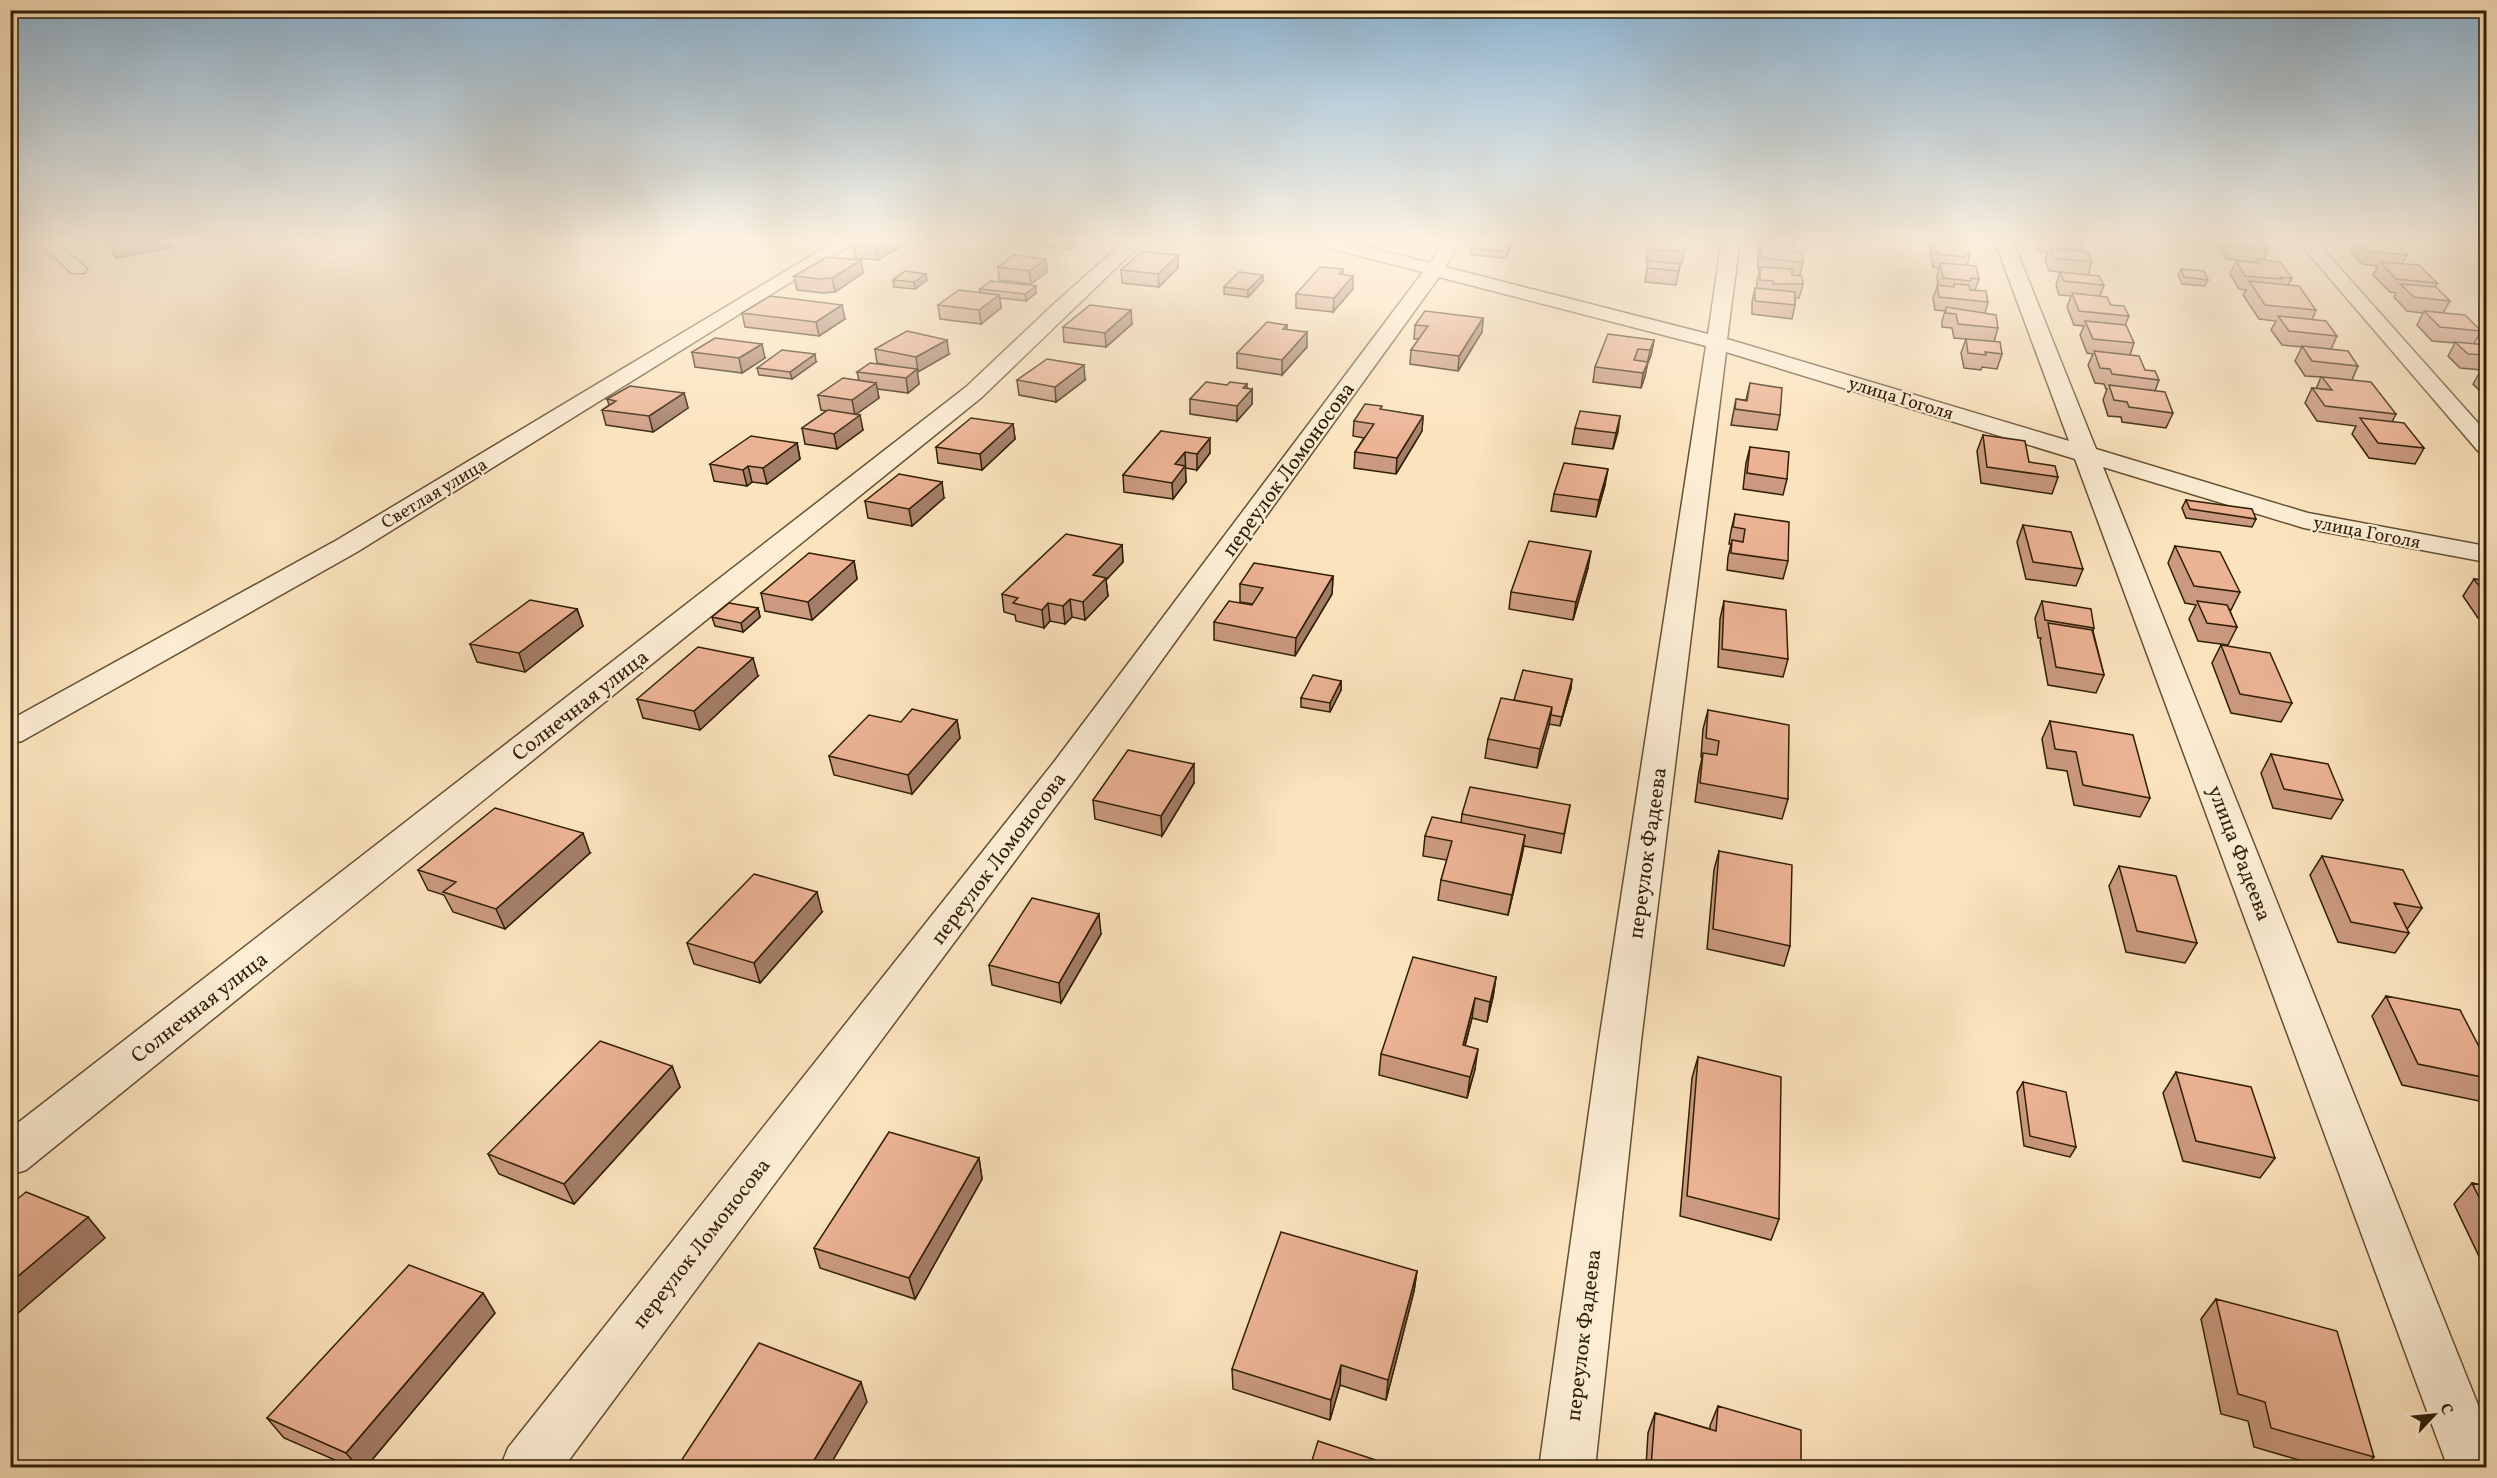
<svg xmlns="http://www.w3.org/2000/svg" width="2497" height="1478" viewBox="0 0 2497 1478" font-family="Vollkorn,serif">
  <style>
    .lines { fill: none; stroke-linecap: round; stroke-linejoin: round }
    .street-casing { stroke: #645033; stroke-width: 3 }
    .street { fill: #fcedd4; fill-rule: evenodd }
    .wall { fill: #ca997f; stroke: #311f05; stroke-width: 1.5 }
    .shaded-wall { fill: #a47d68; stroke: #311f05; stroke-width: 1.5 }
    .building { fill: #ebb294; stroke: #311f05; stroke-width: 1.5 }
    .labels { text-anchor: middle; stroke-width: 4.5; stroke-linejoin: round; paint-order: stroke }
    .far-street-label { font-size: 18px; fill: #311f05; stroke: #fcedd4 }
    .street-label { font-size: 21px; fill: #311f05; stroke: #fcedd4 }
  </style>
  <rect width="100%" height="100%" fill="#fbe3bd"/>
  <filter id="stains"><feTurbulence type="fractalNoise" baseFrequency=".00333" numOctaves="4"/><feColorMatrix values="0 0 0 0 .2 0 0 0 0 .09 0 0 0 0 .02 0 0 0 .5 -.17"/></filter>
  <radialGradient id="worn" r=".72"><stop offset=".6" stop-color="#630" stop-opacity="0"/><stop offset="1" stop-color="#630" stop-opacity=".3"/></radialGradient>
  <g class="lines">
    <!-- street casing -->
    <g class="street-casing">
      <path id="street" d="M34 239H53L87 269 84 273H72Z
        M839 239H860L357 552 22 741 10 744V720L337 540Z
        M1127 239H1146L982 397 26 1170 10 1175V1129L966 387 1056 302Z
        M1307 239H1337L1430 263 1445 239H1462L1445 267 1708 334 1722 239H1740L1727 339 2069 441 1994 239H2012L2096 449 2308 513 2486 546V562L2304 528 2103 467 2486 1425V1468H2448L2075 459 1726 352 1641 1041 1595 1468H1539L1599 1041 1706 346 1439 277 1078 776 563 1468H500L508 1448 1054 762 1423 272 1309 243Z
        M2296 239H2314L2486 432V453L2478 451Z"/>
    </g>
    <!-- street -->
    <use href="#street" class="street"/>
  </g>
  <!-- wall -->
  <path class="wall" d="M106 239H169L173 247 116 258Z
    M1042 239H1083L1071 249 1043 246Z
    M1479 239H1515L1506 258 1470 255 1471 248 1479 243Z
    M1555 239H1579L1578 243 1554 241Z
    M1651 239H1682V240L1687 241 1681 265H1680L1676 285 1645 282 1648 262H1646L1648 249 1657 242 1651 241Z
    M1757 239H1795L1793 246 1794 251 1803 263 1800 275 1803 284 1799 298H1795V305L1792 319 1752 314V302L1755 288H1757V280L1760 270H1758V256L1760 246 1756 245Z
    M1929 239H1963L1962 243 1970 255 1967 265 1979 279 1975 290 1988 302 1985 313 1998 328 1994 342 2002 354 1997 369 1982 367 1981 370 1964 368 1961 353 1966 339 1954 338 1952 328 1942 327V321L1945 311 1935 310 1933 298 1938 285 1937 276 1939 268 1933 267 1930 253 1933 243H1930Z
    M2035 239H2083L2085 244 2082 251 2092 262 2088 275 2104 285 2100 296 2111 305 2129 316 2125 325 2134 343 2130 355 2145 370 2159 380 2155 391 2173 413 2166 428 2122 422 2121 417 2108 416 2103 400 2107 389H2106L2104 384 2095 383 2088 365 2093 354 2087 353 2080 335 2084 326 2074 325 2067 307 2071 296 2059 295 2056 285 2060 272 2049 271 2045 261 2048 252 2039 251Z
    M2220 239H2261L2268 249 2264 260 2292 278 2288 285 2316 310 2312 320 2337 336 2331 349 2358 366 2352 380 2396 414 2392 422 2424 448 2415 464 2369 458 2352 434 2356 426 2317 421 2305 403 2312 388 2316 389 2321 377 2305 376 2295 361 2302 347 2282 345 2271 330 2276 321 2259 319 2243 295 2246 290 2239 289 2230 274 2236 261 2256 263V262L2227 259 2218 245Z
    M2339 239H2377L2376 241 2407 255 2402 264 2437 283 2435 287 2450 301 2443 313 2481 331 2474 344 2487 345V398L2473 384 2481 370 2460 368 2448 356 2455 343 2432 341 2417 325 2423 313 2407 311 2394 297 2396 293 2390 292 2373 275 2378 266 2362 264 2350 252 2354 243 2341 242Z
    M853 245 898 248 878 260 856 258Z
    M1178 255V268L1159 287 1122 283 1121 270Z
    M861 260 863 273 835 292 823 293 797 290 794 276Z
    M998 267 1047 272 1031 284 999 280Z
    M1343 269V274L1353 289 1333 312 1296 308V294Z
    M2181 269 2208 280 2205 286 2182 284 2178 275Z
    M893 280H927L915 289 894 287Z
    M1263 281 1248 297 1224 294V287Z
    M980 289 1036 293 1026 301 1000 298 1001 308 981 324 940 319 938 305 980 292Z
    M742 313 845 319 819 336 745 327Z
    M1483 318 1482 332 1458 371 1410 364 1411 350 1419 339H1414L1415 325Z
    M1132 324 1106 347 1064 342 1063 327Z
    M1287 325V330L1307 347 1282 375 1237 368V353Z
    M1654 340 1651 355 1647 365 1645 376 1641 388 1593 382 1595 367Z
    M875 349 949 354 917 372 919 384 908 393 877 389 879 398 856 414 863 430 837 449 805 444 802 428 826 411 821 410 818 395 859 380 857 372 888 365 877 363Z
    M692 352 765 358 742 373 695 367Z
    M816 362 792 379 759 375 757 368Z
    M1017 380H1085L1056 402 1019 395Z
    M1750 383 1780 415 1777 430 1731 425 1736 399 1746 400Z
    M1247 388 1252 389V404L1237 421 1190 414V399Z
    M684 393 688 408 653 432 606 425 602 410 609 405 607 399Z
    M1382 410 1423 416 1422 431 1396 474 1354 468 1355 452 1364 438 1353 436 1354 421Z
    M1620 416 1613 449 1572 444 1575 428Z
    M1013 424 1015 439 982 470 938 463 936 447Z
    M1161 431 1210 453 1197 470 1185 468 1186 482 1173 499 1124 492 1123 475Z
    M1983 435 2029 462 2058 477 2052 494 1981 483 1977 451Z
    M797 443 800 459 767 484 752 482 747 486 714 481 710 464Z
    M1750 447 1787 479 1783 495 1743 489 1746 463Z
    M1605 485 1596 517 1551 511 1554 494Z
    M944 498 912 526 868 518 865 501Z
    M2186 500 2256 519 2252 527 2186 518 2182 508Z
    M1735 514 1788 561 1783 579 1727 570 1728 557 1731 544H1729L1731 531Z
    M2023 525 2083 569 2076 586 2026 579 2017 542Z
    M1122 545 1123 562 1106 580 1108 596 1085 620 1072 617 1065 624 1050 621 1044 628 1016 621 1015 615 1004 612 1002 594Z
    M2175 546 2240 592 2231 610 2229 609 2237 627 2228 645 2198 641 2189 619 2196 605 2185 603 2168 563Z
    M854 561 857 579 812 620 765 611 761 593Z
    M1588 568 1573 620 1509 609 1511 592Z
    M1333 576 1332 594 1295 656 1214 640V622L1253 604 1240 602V584Z
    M2474 579 2487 581V619L2478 618 2463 596Z
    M1724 601 1788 659 1783 677 1718 667 1720 619Z
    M2042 601 2094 628 2093 631 2104 675 2096 693 2048 685 2040 641 2041 638H2038L2035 618Z
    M758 608 760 617 743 632 715 626 712 617Z
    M577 609 583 626 525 672 477 662 470 644Z
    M2221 645 2292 703 2281 722 2231 713 2212 663Z
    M758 676 700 730 643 718 637 699Z
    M1341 681V690L1330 712 1301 707V698Z
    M1571 688 1560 726 1549 724 1537 768 1485 758 1488 739 1514 700Z
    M1708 710 1788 799 1782 819 1695 802 1699 772 1702 758 1701 757 1703 729Z
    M957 720 960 738 912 794 834 775 829 756 901 722Z
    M2050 721 2150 798 2140 817 2074 805 2067 771 2047 768 2042 739Z
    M2271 754 2343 800 2331 819 2273 808 2261 773Z
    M1194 783 1162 836 1095 819 1093 800Z
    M1570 805 1561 853 1524 846 1508 915 1438 900 1441 880 1447 860 1423 856 1425 836 1461 823 1462 814Z
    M1719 851 1790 946 1784 966 1707 949 1714 870Z
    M590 853 505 929 453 912 444 895 428 890 418 870Z
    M2322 856 2422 908 2408 928H2406L2409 933 2395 953 2338 942 2310 875Z
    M2119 866 2197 943 2185 963 2126 952 2109 886Z
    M822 912 760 983 694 964 687 943Z
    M1101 934 1061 1003 992 985 989 965Z
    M1496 977 1493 997 1487 1022 1472 1018 1465 1046 1475 1069 1467 1098 1379 1075 1381 1054Z
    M2386 996 2487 1062V1092L2479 1101 2402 1085 2372 1016Z
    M1698 1057 1779 1219 1771 1240 1680 1216 1692 1078Z
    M672 1066 680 1087 574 1204 499 1174 488 1154Z
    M2176 1072 2275 1158 2260 1178 2183 1161 2163 1093Z
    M2023 1082 2076 1147 2070 1157 2024 1146 2017 1092Z
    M979 1158 982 1179 915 1299 820 1268 814 1248Z
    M2472 1183 2487 1186V1273L2454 1204Z
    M1417 1271 1414 1291 1386 1400 1340 1385 1330 1420 1233 1389 1232 1369Z
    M2216 1299 2374 1457 2364 1467H2323L2254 1447 2248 1421 2221 1414 2201 1319Z
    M495 1313 366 1467H351L284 1438 267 1418Z
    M1718 1406 1801 1467H1646L1648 1433 1655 1413 1710 1429V1426Z"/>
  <!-- shaded-wall -->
  <path class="shaded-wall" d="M140 239H169L173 247 116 258 110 245Z
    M890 239H896L898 248 878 260 876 248Z
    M1070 239H1083L1071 249Z
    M1515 239 1509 251 1506 258 1510 240Z
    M1178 255V268L1159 287 1158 274Z
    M1046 259 1047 272 1031 284 1029 271Z
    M861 260 863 273 835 292 832 278Z
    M926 274 927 280 915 289 914 282Z
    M1263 275V281L1248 297V290Z
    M1353 276V289L1333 312 1334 298Z
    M1036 286V293L1026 301 1025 294Z
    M999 295 1001 308 981 324 979 310Z
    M842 305 845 319 819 336 816 322Z
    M1131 310 1132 324 1106 347 1105 333Z
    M1483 318 1482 332 1458 371 1459 356Z
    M1307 332V347L1282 375V360Z
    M947 340 949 354 918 372 916 357Z
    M1654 340 1651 355 1647 365 1650 350Z
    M762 344 765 358 742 373 739 358Z
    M815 354 816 362 792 379 790 372Z
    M1648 362 1645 376 1641 388 1643 373Z
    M1084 365 1085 380 1056 402 1055 387Z
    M917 369 919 384 908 393 906 378Z
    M876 383 879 398 855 415 852 400Z
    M1247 384V395L1252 389V404L1237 421V406L1243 388Z
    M684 393 688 408 653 432 649 416Z
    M860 415 863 430 837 449 834 434Z
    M1423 416 1422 431 1396 474 1397 458Z
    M1620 416 1618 432 1613 449 1616 433Z
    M1013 424 1015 439 982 470 980 454Z
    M1210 438V453L1197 470V454Z
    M797 443 800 459 767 484 763 468Z
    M1185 452 1186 482 1173 499 1172 483 1175 464Z
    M748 466 752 482 747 486 743 470Z
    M1608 469 1605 485 1596 517 1599 500Z
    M942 482 944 498 912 526 909 509Z
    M1122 545 1123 562 1106 580 1108 596 1085 620 1083 602 1093 575Z
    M1591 551 1588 568 1573 620 1576 602Z
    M854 561 857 579 812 620 808 602Z
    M1333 576 1332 594 1295 656 1296 638Z
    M1070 599 1072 617 1065 624 1063 606Z
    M1048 603 1050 621 1044 628 1042 610Z
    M758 608 760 617 743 632 741 623Z
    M577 609 583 626 525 672 519 653Z
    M753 658 758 676 700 730 694 711Z
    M1572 679 1571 688 1560 726 1562 717Z
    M1341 681V690L1330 712V703Z
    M1552 707 1549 726 1537 768 1540 749Z
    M957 720 960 738 912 794 908 775Z
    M1194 764V783L1162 836 1161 816Z
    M583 833 590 853 505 929 496 909Z
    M1525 835 1522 855 1508 915 1512 895Z
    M817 892 822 912 760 983 754 963Z
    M1099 914 1101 934 1061 1003 1059 983Z
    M1496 977 1493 997 1487 1022 1490 1002Z
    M1475 998 1472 1018 1460 1065 1463 1045Z
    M1478 1049 1475 1069 1467 1098 1470 1077Z
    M672 1066 680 1087 574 1204 564 1184Z
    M979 1158 982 1179 915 1299 909 1278Z
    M88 1217 105 1238 10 1320V1283Z
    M1417 1271 1414 1291 1386 1400 1388 1380Z
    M483 1293 495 1313 366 1467H358L346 1453Z
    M1341 1365 1340 1385 1330 1420 1331 1400Z
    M861 1382 867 1402 829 1467H810Z"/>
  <!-- building -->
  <path class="building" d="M107 239H140L110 245Z
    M863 239H890L876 248 853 245Z
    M1658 239H1673L1687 241 1684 252 1648 249 1651 242 1657 243Z
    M2056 239H2083L2085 244 2058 242 2057 240Z
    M2228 239H2261L2268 249 2233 246Z
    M2357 239 2394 242 2407 255 2368 251Z
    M1934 241 1967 244 1970 255 1964 254V257L1937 254Z
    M1474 243 1510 246 1507 252 1471 248Z
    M1761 243 1794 246V251L1802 252 1803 263 1761 257Z
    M2050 248 2088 252 2092 262 2053 258Z
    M1142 251 1178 255 1158 274 1121 270Z
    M1014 255 1046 259 1029 271 998 267Z
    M827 257 861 260 832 278 820 279 794 276Z
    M2257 259 2280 262 2292 278 2280 277 2282 279 2245 276 2236 261 2260 263Z
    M1649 261 1680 264 1679 271 1647 268Z
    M2380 262 2419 265 2437 283 2396 279Z
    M1940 263 1976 266 1979 279 1971 278V281L1943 278Z
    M1320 267 1343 269 1339 274 1353 276 1334 298 1296 294Z
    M1760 267 1792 269V275L1802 276 1803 284H1773V281L1760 280Z
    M2181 269 2204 271 2208 280 2184 277Z
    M905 271 926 274 914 282 893 280Z
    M1239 272 1263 275 1248 290 1224 287Z
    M2060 272 2099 276 2104 285 2064 281Z
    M991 281 1036 286 1025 294 980 289Z
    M2249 281 2299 286 2316 310 2265 305Z
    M1954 284 1969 285 1970 290 1986 291 1988 302 1939 297 1937 285 1954 287Z
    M2400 284 2436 287 2450 301 2414 297Z
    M1755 288 1795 292V305L1755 301Z
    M959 290 999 295 979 310 938 305Z
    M2072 293 2107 297 2111 305 2124 306 2129 316 2079 311Z
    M770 296 842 305 816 322 742 313Z
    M1090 305 1131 310 1105 333 1063 327Z
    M1946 307 1996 315 1998 328 1958 324 1956 314 1946 313Z
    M1425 311 1483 318 1459 356 1411 350 1428 326 1415 325Z
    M2424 311 2465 315 2481 331 2440 327Z
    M2278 316 2326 321 2337 336 2289 331Z
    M2085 321 2126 325 2134 343 2093 339Z
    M1267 322 1287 325 1283 329 1307 332 1282 360 1237 353Z
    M907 331 947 340 916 357 875 349Z
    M1608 334 1654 340 1650 350 1638 349 1634 360 1648 362 1643 373 1595 367Z
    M715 338 762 344 739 358 692 352Z
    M1966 339 2000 342 2002 354 1985 352 1986 355 1968 353Z
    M2455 342 2487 345V355L2468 354Z
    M2302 346 2348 351 2358 366 2312 361Z
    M782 350 815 354 790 372 757 368Z
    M2094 351 2139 356 2145 370 2155 371 2159 380 2112 374 2110 369 2100 368Z
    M1047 359 1084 365 1055 387 1017 380Z
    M870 363 917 369 906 378 857 372Z
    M2322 377 2371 382 2396 414 2325 406 2312 388 2332 390Z
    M843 378 876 383 852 400 818 395Z
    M1206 382 1227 385 1230 382 1247 384 1243 388 1252 389 1237 406 1190 399Z
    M1750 383 1782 388 1780 415 1735 409 1736 399 1747 401Z
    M2109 385 2165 392 2173 413 2129 407 2127 402 2114 400Z
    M630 386 684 393 649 416 602 410 616 401 607 399Z
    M1365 404 1382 406 1380 409 1423 416 1397 458 1355 452 1374 424 1354 421Z
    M828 410 860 415 834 434 802 428Z
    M1580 411 1620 416 1616 433 1575 428Z
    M971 418 1013 424 980 454 936 447Z
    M2360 418 2404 423 2424 448 2378 443Z
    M1161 431 1210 438 1197 454 1185 452 1175 464 1185 466 1172 483 1123 475Z
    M1983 435 2025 441 2029 462 2055 466 2058 477 1987 467Z
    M751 436 797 443 763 468 748 466 743 470 710 464Z
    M1750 447 1789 452 1787 479 1747 473Z
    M1564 463 1608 469 1599 500 1554 494Z
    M899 474 942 482 909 509 865 501Z
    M2186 500 2252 509 2256 519 2190 509Z
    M1735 514 1789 522 1788 561 1731 553 1732 540 1743 542 1745 529 1733 527Z
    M2023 525 2071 532 2083 569 2033 562Z
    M1066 534 1122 545 1093 575 1106 578 1083 602 1070 599 1063 606 1048 603 1042 610 1013 603 1018 598 1002 594Z
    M1529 541 1591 551 1576 602 1511 592Z
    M2175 546 2220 552 2240 592 2194 586Z
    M809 553 854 561 808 602 761 593Z
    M1254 563 1333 576 1296 638 1214 622 1229 601 1252 605 1263 588 1240 584Z
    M2474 579 2487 581V597Z
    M530 600 577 609 519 653 470 644Z
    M1724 601 1786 610 1788 659 1722 649Z
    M2042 601 2091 609 2094 628 2045 620Z
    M2197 601 2227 605 2237 627 2207 623Z
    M729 603 758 608 741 623 712 617Z
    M2048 623 2092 630 2104 675 2056 667Z
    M2221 645 2270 653 2292 703 2240 694Z
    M698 647 753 658 694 711 637 699Z
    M1523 670 1572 679 1562 717 1551 715 1552 707 1514 700Z
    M1313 675 1341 681 1330 703 1301 698Z
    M1501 698 1552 707 1540 749 1488 739Z
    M912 709 957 720 908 775 829 756 869 715 901 722Z
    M1708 710 1789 725 1788 799 1700 783 1703 753 1717 755 1719 741 1706 738Z
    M2050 721 2133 735 2150 798 2083 785 2076 752 2055 749Z
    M1128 750 1194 764 1161 816 1093 800Z
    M2271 754 2328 764 2343 800 2284 789Z
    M1470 787 1570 805 1564 834 1462 814Z
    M495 808 583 833 496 909 443 892 456 882 418 870Z
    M1432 817 1525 835 1512 895 1441 880 1452 841 1425 836Z
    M1719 851 1792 865 1790 946 1713 929Z
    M2322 856 2403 870 2422 908 2394 903 2409 933 2351 922Z
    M2119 866 2176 876 2197 943 2137 931Z
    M754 874 817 892 754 963 687 943Z
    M1032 898 1099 914 1059 983 989 965Z
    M1413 957 1496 977 1490 1002 1475 998 1463 1045 1478 1049 1470 1077 1381 1054Z
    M2386 996 2460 1010 2487 1062V1078L2418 1064Z
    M600 1041 672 1066 564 1184 488 1154Z
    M1698 1057 1781 1077 1779 1219 1687 1196Z
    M2176 1072 2251 1087 2275 1158 2196 1141Z
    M2023 1082 2066 1092 2076 1147 2030 1136Z
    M889 1132 979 1158 909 1278 814 1248Z
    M2472 1183 2487 1186V1213Z
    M26 1192 88 1217 10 1283V1205Z
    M1281 1232 1417 1271 1388 1380 1341 1365 1331 1400 1232 1369Z
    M409 1265 483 1293 346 1453 267 1418Z
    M2216 1299 2337 1331 2374 1457 2271 1428 2265 1402 2238 1394Z
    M759 1343 861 1382 810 1467H677Z
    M1718 1406 1801 1430V1467H1651L1655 1413 1716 1431Z
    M1318 1441 1397 1467H1310Z"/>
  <!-- sky -->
  <linearGradient id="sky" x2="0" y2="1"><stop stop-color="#8db7d7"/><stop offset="0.54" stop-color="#fdf2e1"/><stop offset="1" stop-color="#fdf2e1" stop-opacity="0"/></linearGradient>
  <rect width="2497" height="446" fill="url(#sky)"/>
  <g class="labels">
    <!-- far-street labels -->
    <g class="far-street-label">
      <text transform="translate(1901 398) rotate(17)" y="6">улица Гоголя</text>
      <text transform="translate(434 493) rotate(-31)" y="6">Светлая улица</text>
      <text transform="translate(2367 532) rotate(11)" y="6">улица Гоголя</text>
    </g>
    <!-- street labels -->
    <g class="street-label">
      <text transform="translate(1288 469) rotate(-54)" y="7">переулок Ломоносова</text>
      <text transform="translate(580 705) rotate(-38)" y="7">Солнечная улица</text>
      <text transform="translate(1647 853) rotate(-82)" y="7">переулок Фадеева</text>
      <text transform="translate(2240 853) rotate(69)" y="7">улица Фадеева</text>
      <text transform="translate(998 858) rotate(-53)" y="7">переулок Ломоносова</text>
      <text transform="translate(199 1007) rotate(-38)" y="7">Солнечная улица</text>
      <text transform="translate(701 1243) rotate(-52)" y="7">переулок Ломоносова</text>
      <text transform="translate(1583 1335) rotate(-83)" y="7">переулок Фадеева</text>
    </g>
  </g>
  <!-- margin -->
  <rect width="2497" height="1478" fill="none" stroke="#fbe3bd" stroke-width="36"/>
  <rect x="12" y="12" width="2473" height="1454" fill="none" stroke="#311f05" stroke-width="3"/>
  <rect x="18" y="18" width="2461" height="1442" fill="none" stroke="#311f05" stroke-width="1.5"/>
  <!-- north arrow -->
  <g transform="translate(2434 1415) rotate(64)" stroke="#fcedd4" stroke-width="4.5" paint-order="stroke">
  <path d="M0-4.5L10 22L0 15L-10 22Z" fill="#311f05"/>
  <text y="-9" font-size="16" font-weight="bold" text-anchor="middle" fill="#311f05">С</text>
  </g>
  <rect width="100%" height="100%" filter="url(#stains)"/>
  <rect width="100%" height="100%" fill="url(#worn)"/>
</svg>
